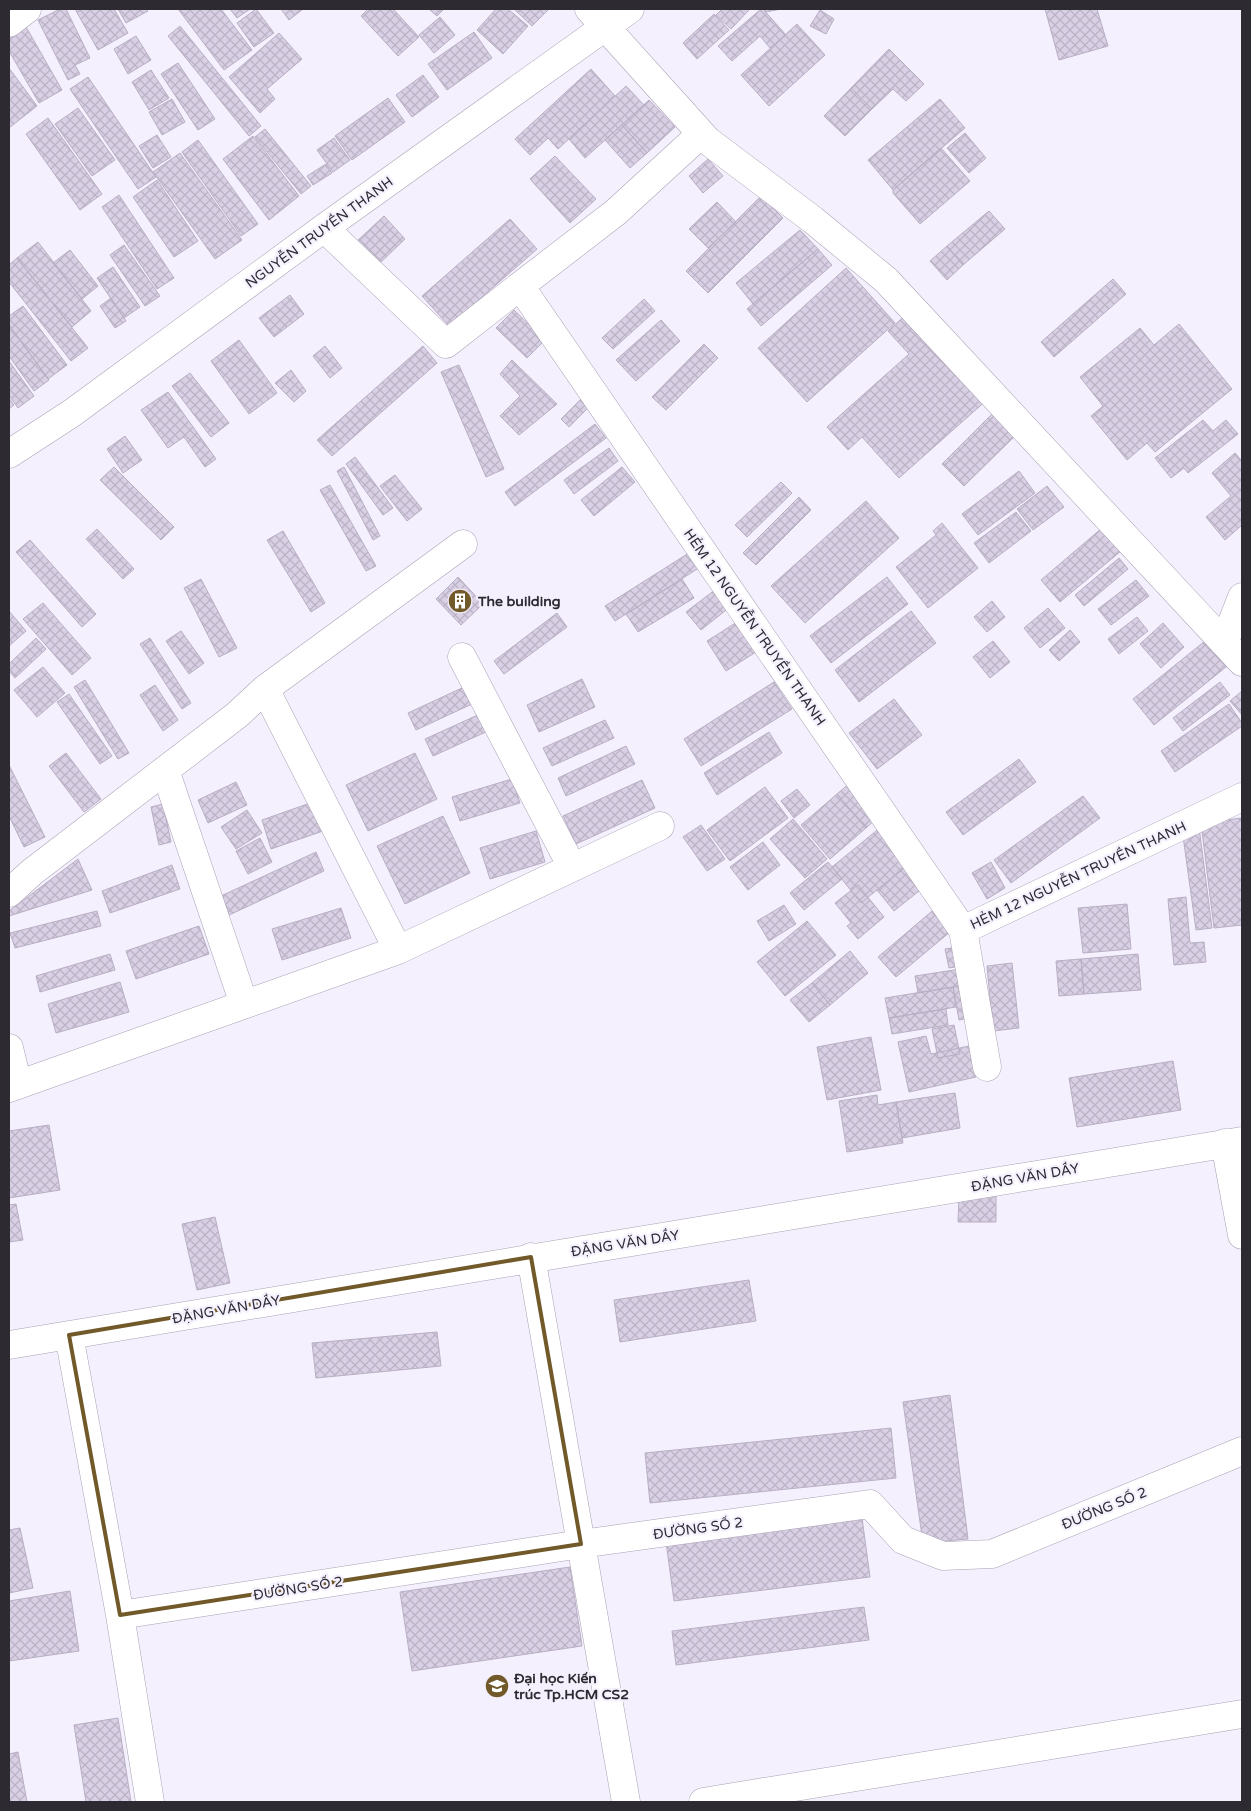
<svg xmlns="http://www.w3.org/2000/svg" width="1251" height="1811" viewBox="0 0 1251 1811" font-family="'Varela Round',sans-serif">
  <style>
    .building { fill: url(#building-cross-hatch); stroke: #b8afc4 }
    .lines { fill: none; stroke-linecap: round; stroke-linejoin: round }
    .minor-casing { stroke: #aaa1b5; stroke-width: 29 }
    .minor { stroke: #fff; stroke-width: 28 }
    .marked { fill: none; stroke: #72592a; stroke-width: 4; stroke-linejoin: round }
    .labels { text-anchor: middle; stroke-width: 4.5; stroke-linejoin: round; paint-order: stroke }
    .street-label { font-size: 14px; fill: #2d2a32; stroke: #f5f0fd }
    .poi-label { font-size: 14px; font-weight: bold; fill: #2d2a32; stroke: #f5f0fd; text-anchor: start }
  </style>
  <defs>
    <pattern id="building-cross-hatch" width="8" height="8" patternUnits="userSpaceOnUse" patternTransform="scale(1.25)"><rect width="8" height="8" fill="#d9d0e5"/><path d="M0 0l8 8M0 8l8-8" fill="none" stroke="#bbb3c5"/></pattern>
  </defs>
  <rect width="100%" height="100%" fill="#f5f0fd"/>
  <!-- building -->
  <path class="building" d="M60 9H66L90 58 75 65 80 74 68 80 38 20Z
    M75 9H114L128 33 98 50Z
    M118 9H146L148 11 126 23Z
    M178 9H221L252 50 224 70Z
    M230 9H250L237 18Z
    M256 9 274 33 254 47 237 23Z
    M281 9H303L289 20Z
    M368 9H393L419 37 398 56 361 16Z
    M429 9H444L437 16Z
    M496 9H508L528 26 503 54 477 30Z
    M514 9H549L532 26Z
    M722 9H750L731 29 716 15Z
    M761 9H763L786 35 770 48 760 36 732 61 718 46Z
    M765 9H781L766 12Z
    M1045 9H1097L1108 46 1059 60Z
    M820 10 834 19 826 34 810 26Z
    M714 14 729 30 697 59 683 43Z
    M440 17 455 35 434 53 419 35Z
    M797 24 825 55 769 106 741 75Z
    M25 25 62 90 39 103 9 51V34Z
    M180 26 261 126 249 136 168 36Z
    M474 32 492 58 447 90 428 64Z
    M279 33 302 59 267 89 275 99 260 113 229 77Z
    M136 36 151 60 128 74 114 49Z
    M889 49 924 84 906 101 893 89 872 109 851 88Z
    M178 63 215 119 198 130 161 74Z
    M9 68 37 106 9 128Z
    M591 69 615 96 558 149 548 138 530 155 515 139Z
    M151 70 169 98 149 110 132 82Z
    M423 75 439 97 412 117 396 95Z
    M88 77 156 177 138 189 70 89Z
    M626 86 644 105 585 158 569 139Z
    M851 88 872 109 845 136 824 116Z
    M388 98 405 122 352 160 335 136Z
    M172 99 185 122 162 135 149 112Z
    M940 99 965 128 893 190 868 160Z
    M649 100 675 127 647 153 622 125Z
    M78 108 115 160 92 176 55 124Z
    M48 118 102 194 80 210 26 134Z
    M622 125 647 153 630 168 605 140Z
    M265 129 311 186 301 194 255 137Z
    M965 133 986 158 969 173 947 148Z
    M157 135 171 157 153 168 139 146Z
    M253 136 299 196 269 220 223 159Z
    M334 138 350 160 333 172 317 150Z
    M198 140 258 224 241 236 182 152Z
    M941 148 970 181 920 224 893 193V190Z
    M180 153 242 240 215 259 153 172Z
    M555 156 596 199 570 223 530 179Z
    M708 159 723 176 703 193 689 176Z
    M326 164 332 173 313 185 307 176Z
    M157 180 198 241 174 257 133 197Z
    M119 195 174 278 157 289 102 207Z
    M761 196 783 218 708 293 686 271Z
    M717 202 736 222 708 248 689 229Z
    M989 211 1005 229 963 265 947 246Z
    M384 216 405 239 377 266 355 243Z
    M510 219 537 249 449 326 422 296Z
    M800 230 818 249 753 304 736 283Z
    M38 242 91 311 72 327 17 258Z
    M124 245 160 296 145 306 110 255Z
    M947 246 963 265 947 280 930 261Z
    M818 249 832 265 761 326 747 309Z
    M70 250 98 286 82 299 53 263Z
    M17 258 88 348 71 361 9 282V265Z
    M113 267 140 307 124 318 97 278Z
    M846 268 895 323 807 402 758 348Z
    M1113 279 1126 294 1054 357 1041 342Z
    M290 295 304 314 274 337 259 318Z
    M111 298 126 321 115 328 100 306Z
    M644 299 655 311 613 349 602 338Z
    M23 306 67 365 48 379 9 325V316Z
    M514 310 545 340 527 358 496 328Z
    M911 310 989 398 899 478 862 437 848 450 827 427 909 354 888 331Z
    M661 320 680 341 636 381 616 360Z
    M1179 324 1232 389 1155 452 1147 443 1127 460 1091 416 1103 406 1080 377 1140 328 1154 345Z
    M9 325 49 380 34 391 9 356Z
    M239 340 277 393 249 414 211 361Z
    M704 344 718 358 666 410 652 397Z
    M325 346 342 368 330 378 313 356Z
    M423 346 437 363 332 456 317 440Z
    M512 360 557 404 519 435 500 416 520 396 500 374Z
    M9 361 34 396 18 408 9 395Z
    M459 365 504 469 486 477 441 372Z
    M291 370 306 391 294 402 275 383Z
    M190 373 229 423 211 437 172 386Z
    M168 392 216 459 205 467 184 437 168 448 141 410Z
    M585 395 593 403 569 427 561 419Z
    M9 398 14 405 9 409Z
    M997 409 1019 432 964 486 942 464Z
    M1203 420 1213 431 1226 420 1238 434 1188 473 1184 468 1171 478 1155 458Z
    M595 424 606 438 515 506 505 492Z
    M125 436 142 460 123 473 107 449Z
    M609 448 618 461 574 494 564 480Z
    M1235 453 1242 461V525L1225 540 1206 517 1231 496 1212 473Z
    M355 457 393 508 383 515 346 464Z
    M114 467 174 527 161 540 100 480Z
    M344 467 380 536 373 540 337 471Z
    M622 467 635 482 594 516 581 500Z
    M1019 471 1035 493 978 535 962 514Z
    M395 475 422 509 407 521 380 486Z
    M781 482 792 493 747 537 735 525Z
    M330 485 376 566 366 571 320 490Z
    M1047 486 1064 507 1033 530 1017 509Z
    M799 497 811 510 756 565 743 553Z
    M866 501 899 538 805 623 771 586Z
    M1016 512 1031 531 989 563 974 543Z
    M942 523 978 568 928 608 896 567 936 535 933 531Z
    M1102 528 1121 551 1060 602 1041 580Z
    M97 529 134 569 123 579 86 539Z
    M283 531 325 603 311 612 267 540Z
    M30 540 96 614 82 627 16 552Z
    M692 551 702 566 615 621 605 606Z
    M1119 558 1128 569 1084 606 1075 595Z
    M458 577 483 604 461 625 436 599Z
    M887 577 908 604 831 663 810 636Z
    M201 579 237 648 219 657 184 588Z
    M682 579 694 598 638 632 626 614Z
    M1136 580 1149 596 1111 625 1098 609Z
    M716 589 730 607 701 630 686 612Z
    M992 601 1005 617 987 632 974 617Z
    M43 603 91 658 72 675 23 619Z
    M1048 608 1065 628 1040 648 1024 628Z
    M9 611 26 631 9 646Z
    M911 611 936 643 859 702 835 670Z
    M557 613 567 627 504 674 494 661Z
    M1137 617 1148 631 1119 654 1108 639Z
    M737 622 756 652 726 671 707 641Z
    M1163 623 1184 647 1161 668 1140 644Z
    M1070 630 1080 642 1059 661 1049 650Z
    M181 631 204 663 189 674 166 641Z
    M36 638 46 649 15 678 9 671V664Z
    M150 638 191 703 182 709 140 644Z
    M993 641 1010 662 990 678 973 657Z
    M1205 641 1226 667 1154 725 1133 699Z
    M43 667 65 693 37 717 14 690Z
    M582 679 595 707 539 732 527 705Z
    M85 680 129 753 118 759 74 687Z
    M774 682 792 709 701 766 684 739Z
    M1220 682 1230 695 1183 731 1173 718Z
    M155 685 178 720 163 731 140 695Z
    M464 687 472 704 416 730 408 713Z
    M1242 691V715L1230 701Z
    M69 694 112 756 100 764 57 702Z
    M894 699 922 735 877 769 849 733Z
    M1229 704 1242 723V726L1175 772 1161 751Z
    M480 714 488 731 433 756 425 739Z
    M605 720 614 738 552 766 543 748Z
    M769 732 782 753 717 795 704 773Z
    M626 746 635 764 566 796 558 778Z
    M66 753 101 799 84 812 49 766Z
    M415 753 437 799 368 831 346 785Z
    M1019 759 1036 782 963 835 946 812Z
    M9 765 45 837 24 847 9 816Z
    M512 779 520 803 460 821 452 797Z
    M642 780 655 808 576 844 563 816Z
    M236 782 247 805 208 823 198 800Z
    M851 782 880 815 866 828 837 794Z
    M765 787 788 818 730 861 707 830Z
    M797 789 810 805 794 818 781 801Z
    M837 794 866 828 830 859 801 825Z
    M1083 796 1100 818 1011 883 994 860Z
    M313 802 323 831 271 849 262 820Z
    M163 804 171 842 159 845 151 807Z
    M247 810 262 833 236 849 221 827Z
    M443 816 470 873 405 904 377 846Z
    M1242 818V925L1214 928 1201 823Z
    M793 819 827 859 805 878 770 839Z
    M701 825 725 859 707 871 683 837Z
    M881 827 910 863 861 903 832 867Z
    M1199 827 1212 928 1196 930 1182 829Z
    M536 831 545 862 490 879 480 848Z
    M260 838 272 862 248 874 236 851Z
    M763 842 780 865 748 890 730 867Z
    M316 852 324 871 229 915 221 896Z
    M78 859 92 890 9 916V911Z
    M828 862 842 879 804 910 790 893Z
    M991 862 1005 888 987 899 972 873Z
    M172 865 180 889 110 913 102 891Z
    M907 866 924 887 894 911 877 890Z
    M858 885 884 917 858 939 847 926 851 923 835 903Z
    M1186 897 1190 943 1204 942 1206 962 1174 965 1168 899Z
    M1127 904 1131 949 1083 953 1078 908Z
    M784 905 796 924 769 941 757 921Z
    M938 906 956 927 896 977 878 957Z
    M341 908 351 938 282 960 272 929Z
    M97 911 101 926 15 948 10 933Z
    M807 921 836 955 785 996 757 962Z
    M199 926 209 954 136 979 126 951Z
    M963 946 966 965 949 968 945 949Z
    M850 951 868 973 830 1005 812 983Z
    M110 954 115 970 40 992 36 976Z
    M1138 954 1141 990 1084 994 1081 959Z
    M1081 959 1084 994 1059 996 1056 961Z
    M1012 963 1019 1028 993 1031 987 966Z
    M967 968 970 984 918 993 915 976Z
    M120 982 129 1012 56 1033 48 1004Z
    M812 983 830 1005 809 1022 790 1000Z
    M970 984 975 1017 959 1020 953 987Z
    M953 987 956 1007 889 1018 885 998Z
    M946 1009 948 1025 892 1034 889 1018Z
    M954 1025 960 1054 938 1058 932 1029Z
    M926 1036 931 1054 969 1046 976 1077 909 1092 898 1042Z
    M871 1037 881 1090 827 1100 817 1047Z
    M1173 1061 1181 1110 1077 1127 1069 1078Z
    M955 1093 960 1128 902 1138 896 1102Z
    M877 1095 878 1105 896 1102 903 1143 847 1152 839 1101Z
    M49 1125 60 1190 9 1198V1131Z
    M959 1196H996V1222H958Z
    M16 1204 23 1240 9 1242V1205Z
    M215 1217 230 1283 197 1290 182 1224Z
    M749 1280 756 1321 620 1342 614 1300Z
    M437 1332 441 1366 316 1378 312 1343Z
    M950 1395 968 1539 923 1543 903 1402Z
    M891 1428 896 1478 650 1503 645 1453Z
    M862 1518 870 1577 674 1601 666 1542Z
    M20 1528 33 1588 9 1593V1530Z
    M570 1567 582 1646 412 1671 400 1592Z
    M70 1591 79 1651 9 1661V1601Z
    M864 1607 869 1640 676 1665 672 1631Z
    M118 1718 131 1802H86L74 1725Z
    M18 1752 27 1802H9V1754Z"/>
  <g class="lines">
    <!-- minor casing -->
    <g class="minor-casing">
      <path id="minor" d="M589 9 708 141 813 220 886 280 1242 662
        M9 23 27 9
        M324 228 446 344 520 286 963 930 1242 797
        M520 286 616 212 701 134
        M9 454 72 413 324 228 630 9
        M1224 643 1242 597
        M462 657 572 867
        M265 689 398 950
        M165 770 244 1004
        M9 893 32 872 237 715 265 689 463 544
        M963 930 987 1067
        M9 1048 18 1085
        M9 1088 398 950 660 826
        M1225 1143 1242 1235
        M531 1257 626 1802
        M69 1335 120 1615 150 1802
        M9 1345 1242 1141
        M120 1615 581 1544 870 1504 903 1540 943 1556 992 1554 1242 1451
        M703 1802 1242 1714"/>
    </g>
    <!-- minor -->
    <use href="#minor" class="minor"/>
  </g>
  <!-- marked area -->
  <path class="marked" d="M531 1257 581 1544 120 1615 69 1335Z"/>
  <!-- icons -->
  <defs>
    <g id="building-disc" transform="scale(1.25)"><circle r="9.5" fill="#72592a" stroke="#f5f0fd"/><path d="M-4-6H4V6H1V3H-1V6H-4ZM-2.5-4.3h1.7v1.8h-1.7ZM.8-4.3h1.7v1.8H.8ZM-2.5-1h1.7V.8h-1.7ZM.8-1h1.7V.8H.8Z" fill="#fff"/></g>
    <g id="school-disc" transform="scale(1.25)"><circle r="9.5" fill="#72592a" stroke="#f5f0fd"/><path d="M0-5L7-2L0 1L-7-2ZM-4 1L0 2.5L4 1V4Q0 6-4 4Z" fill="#fff"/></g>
  </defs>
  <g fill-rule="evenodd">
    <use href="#building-disc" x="460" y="601"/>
    <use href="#school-disc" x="497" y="1686"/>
  </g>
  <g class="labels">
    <!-- street labels -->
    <g class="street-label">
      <text transform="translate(319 232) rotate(-36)" y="5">NGUYỄN TRUYỀN THANH</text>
      <text transform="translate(755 627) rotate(55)" y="5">HẺM 12 NGUYỄN TRUYỀN THANH</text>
      <text transform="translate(1078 875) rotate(-25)" y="5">HẺM 12 NGUYỄN TRUYỀN THANH</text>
      <text transform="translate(1025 1177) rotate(-10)" y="5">ĐẶNG VĂN DẦY</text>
      <text transform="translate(625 1243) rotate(-9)" y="5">ĐẶNG VĂN DẦY</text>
      <text transform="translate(226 1309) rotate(-10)" y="5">ĐẶNG VĂN DẦY</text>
      <text transform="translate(1104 1508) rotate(-22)" y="5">ĐƯỜNG SỐ 2</text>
      <text transform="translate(698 1528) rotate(-8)" y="5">ĐƯỜNG SỐ 2</text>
      <text transform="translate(298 1588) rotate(-9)" y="5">ĐƯỜNG SỐ 2</text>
    </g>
    <!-- poi labels -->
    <g class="poi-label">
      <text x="478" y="606">The building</text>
      <text x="514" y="1683">Đại học Kiến<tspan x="514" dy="16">trúc Tp.HCM CS2</tspan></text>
    </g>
  </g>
  <!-- border -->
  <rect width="1251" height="1811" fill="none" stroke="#2d2a32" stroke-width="20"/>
</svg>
